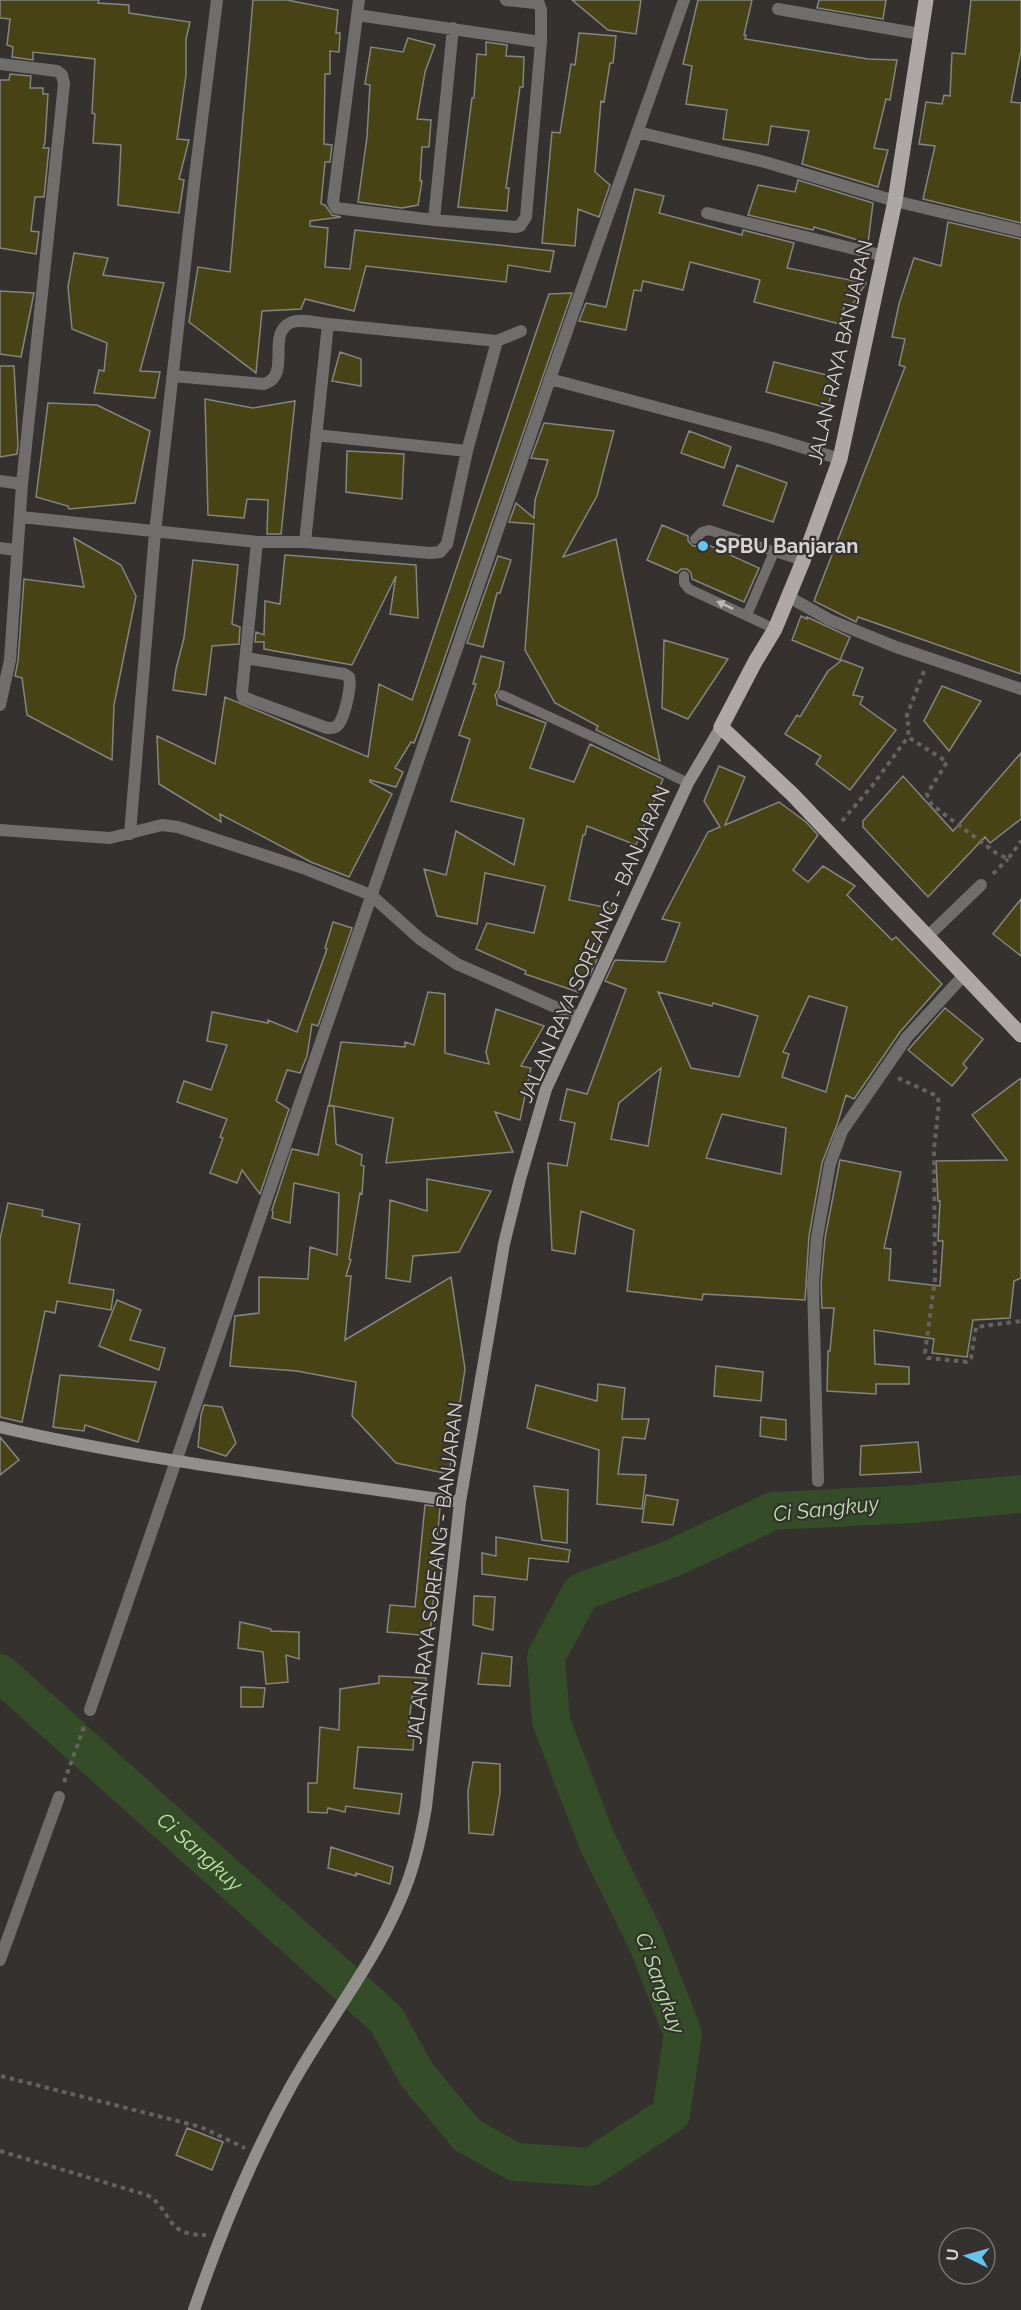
<svg xmlns="http://www.w3.org/2000/svg" width="1021" height="2310" viewBox="0 0 1021 2310" font-family="Raleway,sans-serif">
  <style>
    .lines { fill: none; stroke-linecap: round; stroke-linejoin: round }
    .river { stroke: #344c27; stroke-width: 38 }
    .building { fill: #474314; stroke: #858480; stroke-width: 1.5; fill-rule: evenodd }
    .path { stroke: #65625f; stroke-width: 4; stroke-dasharray: 4.5 4.5; stroke-linecap: butt }
    .lane { stroke: #706d6d; stroke-width: 10 }
    .street { stroke: #706d6d; stroke-width: 12 }
    .secondary { stroke: #928f8d; stroke-width: 12 }
    .primary { stroke: #ada8a6; stroke-width: 15 }
    .oneway { fill: #bcbab9 }
    .poi-dot { fill: #67c4ef; stroke: #34312e; stroke-width: 2 }
    .labels { text-anchor: middle; stroke-width: 4.5; stroke-linejoin: round; paint-order: stroke }
    .street-label { font-size: 20px; fill: #d6d4d2; stroke: #34312e }
    .poi-label { font-size: 20px; font-weight: bold; fill: #d6d4d2; stroke: #34312e; text-anchor: start }
    .water-label { font-size: 21px; font-style: italic; fill: #b9e4a5; stroke: #34312e }
  </style>
  <rect width="100%" height="100%" fill="#34312e"/>
  <g class="lines">
    <!-- river -->
    <path class="river" id="s1" d="M0 1673 386 2019 417 2075 467 2135 515 2162 591 2167 671 2114 683 2034 647 1942 597 1841 551 1721 546 1657 581 1592 673 1558 773 1511 912 1504 1021 1494"/>
  </g>
  <!-- building -->
  <path class="building" d="M0 0H99L98 3 129 5V13L190 22 186 39V75L177 139 189 140 179 179 184 180 179 213 118 205 121 145 93 143 95 114 92 113 95 59 33 52V60L12 57 13 47 7 45 10 19 0 18Z
    M253 0H287L338 10 336 33H340L339 52 330 51V74H325L324 144 332 145 330 162H325L321 204 325 205 332 215 341 217 310 221V226L328 228 325 267 350 269 355 230 554 251 550 272 508 265 506 282 366 266 354 311 305 299 301 309 262 311 256 373 189 322 198 267 230 272Z
    M572 0H641L636 34 608 30Z
    M698 0H752L744 35H746L745 39 868 59 897 60 890 100 886 99 874 148 888 150 878 187 802 164 809 131 771 126 768 145 723 139 727 110 686 104 692 66 683 64Z
    M819 0H886L883 19 817 8Z
    M971 0H1021V50L1011 102 1021 103V223L923 199 935 146 919 144 926 102 942 104 944 95 950 96 952 53 965 54Z
    M579 33 616 36 613 63H610L604 102 601 101 595 172 610 185 599 217 578 209 575 246 542 243 552 132 560 133 571 64 575 65Z
    M408 38 435 45 425 72 417 119 431 120 429 147H422L420 181H422L418 205 402 208 358 202 367 137 370 85 365 84 371 47 403 52Z
    M486 42 507 45 506 56 524 57 523 87H520L506 188H509L507 211 458 207 472 98H474L477 54 486 55Z
    M10 74 31 76 30 88H43V94H48L45 142 43 148H49L44 197H35L31 231 39 232 36 254 0 248V80H9Z
    M798 180 873 203 868 243 814 227 813 230 748 215 758 185 795 192Z
    M635 189 664 196 659 213 742 235 743 230 794 243 787 268 866 283 853 304 845 303 840 324 754 302 760 280 690 262 683 290 643 281 641 291 634 290 626 330 579 321 586 303 606 307Z
    M948 222 1021 239V674L858 617 856 622 814 601 905 367 899 365 905 339 892 337 899 304 914 258 941 266Z
    M74 253 108 258 103 275 164 283 140 371 160 372 155 398 94 393 99 370 104 371 107 343 72 329 68 287Z
    M0 291 34 293 21 357 0 354Z
    M572 293 422 723 414 743 411 742 395 768 403 772 396 787 370 780V782L392 794 349 877 311 862 220 814 221 822 159 784 157 736 215 764 225 697 368 757 379 684 412 700 549 294Z
    M340 352 361 359V386L332 381Z
    M774 362 835 377 828 408 766 392Z
    M0 366H14L18 445 17 454 0 457Z
    M205 399 253 408 295 401 281 534H267L268 500 247 499 244 518 208 515Z
    M48 403 97 405 150 431 135 503 69 509 68 506 36 497Z
    M544 423 614 431 597 496 563 557 616 539 660 761 596 730 598 726 555 703 525 650 534 524 509 522 516 503 534 518 535 500 548 460 531 458Z
    M689 431 731 447 724 468 681 453Z
    M347 451 404 454 402 499 346 492Z
    M737 465 787 483 773 522 723 505Z
    M662 525 688 536V541L693 546H697L702 542 759 568 744 602 692 579 691 573 687 569H681L677 573 647 560Z
    M74 538 121 565 136 596 114 705 112 760 27 715 22 678 15 676 18 661 24 579 84 587Z
    M285 555 416 565 418 618 390 614 396 576 352 665 264 649V642H255L256 632 264 635 265 601 280 604Z
    M498 556 511 560 500 593H497L483 647 467 643Z
    M193 560 238 565 232 624 240 627 239 644 212 646 206 695 173 690 176 669 184 638Z
    M801 616 807 619V617L850 637 840 660 792 640Z
    M664 640 728 659 688 719 662 708Z
    M481 656 504 662 499 688 495 695 497 701V705L546 723 530 768 574 782 590 744 663 779 636 845 587 826 585 835H583L569 900 614 909 592 959H597L590 975 586 973 578 992 525 974 526 971 476 949 487 923 534 933 545 886 485 873 477 924 437 916 424 869 446 875 456 831 514 865 524 819 451 801 470 739 459 735 476 684H473Z
    M842 660 863 668 853 695 863 697 860 704 896 730 850 790 816 764 821 756 785 734 797 715 800 717 828 671Z
    M942 686 981 701 949 751 924 721Z
    M1021 753V819L990 843 985 837 928 897 863 827V821L903 776 953 831Z
    M719 766 745 777 725 825 779 802 806 822 818 835 793 870 808 882 823 866 855 886 847 895 892 940 896 937 942 984 900 1032 854 1099 846 1095 838 1122 822 1163 809 1236 805 1300 703 1294 702 1300 627 1291 634 1230 581 1211 575 1254 552 1250 548 1163 567 1166 575 1123 560 1120 567 1089 587 1094 626 989 605 981 615 960 665 962 680 923 662 919 708 832 720 827 704 801ZM658 992 712 1006 713 1003 758 1016 739 1077 691 1068ZM809 996 847 1007 826 1092 782 1077 789 1054 783 1052ZM661 1068 648 1146 611 1139 619 1103ZM722 1114 786 1128 781 1174 706 1158Z
    M1021 899V956L993 934Z
    M333 922 352 928 318 1026 312 1024 307 1056 300 1073 287 1070 276 1101 289 1109 260 1194 242 1170 237 1183 210 1173 223 1138 220 1137 227 1119 177 1102 184 1081 211 1090 227 1045 207 1041 212 1012 268 1023V1020L297 1032 327 949 325 948Z
    M428 992 445 994V1053L489 1064 486 1052 496 1009 544 1026 521 1066 531 1068 520 1120 495 1112 513 1152 386 1163 393 1118 329 1105 341 1042 405 1047V1042L414 1045Z
    M945 1008 983 1039 963 1064 967 1068 952 1086 908 1050Z
    M1021 1078V1278L1014 1281 1010 1318 973 1320 967 1357 932 1353 934 1339 874 1330 875 1364 909 1367V1384H876V1394L827 1391 828 1351H830L834 1308H822L821 1284 825 1238 840 1160 901 1172 884 1248 891 1249 889 1280 940 1286 943 1241H938L940 1201H938L936 1161 1007 1160 972 1115Z
    M328 1106H334L336 1144 362 1155 361 1165 364 1166 362 1194 360 1193 349 1259 351 1260 346 1276H351L345 1340 451 1277 465 1369 449 1474 396 1463 352 1416 356 1382 297 1371 230 1366 235 1316 259 1313V1277L308 1279 310 1247 337 1255 339 1193 294 1183 290 1223 272 1218 273 1213 272 1210 292 1149 318 1155Z
    M427 1179 491 1191 459 1252 413 1256 410 1282 386 1278 390 1200 427 1211Z
    M8 1203 43 1210 42 1216 80 1224 69 1283 114 1290 111 1310 57 1301 55 1313 45 1311 22 1422 0 1417V1239Z
    M117 1300 141 1310 130 1340 165 1348 159 1370 99 1346Z
    M716 1366 763 1372 761 1401 714 1396Z
    M60 1375 156 1382 138 1442 85 1425 84 1431 53 1427Z
    M598 1384 625 1388 622 1419H649L645 1439 623 1437 618 1474 646 1475 642 1509 597 1504 599 1450 527 1428 536 1385 597 1401Z
    M204 1405 222 1407 236 1443 226 1456 198 1447 201 1415Z
    M761 1417 786 1420V1440L760 1436Z
    M0 1437 19 1460 0 1475Z
    M918 1442 921 1472 860 1475 861 1446Z
    M534 1486 568 1490 567 1543 542 1540Z
    M646 1495 678 1500 673 1525 642 1522Z
    M425 1505 440 1507 435 1565 442 1566 440 1592H434L430 1636 387 1632 390 1605 415 1607Z
    M496 1537 570 1550 568 1562 529 1558 527 1580 482 1574V1553L496 1556Z
    M474 1596 495 1597 493 1630 473 1625Z
    M240 1622 271 1629V1631L299 1632V1659L286 1655 288 1682 266 1684 263 1652 238 1648Z
    M482 1653 512 1657 510 1686 478 1684Z
    M379 1676 426 1678 424 1696H412L408 1732H414L413 1750 358 1747 354 1788 402 1794 399 1814 346 1806 345 1812 328 1808 327 1813 308 1812V1783H317L320 1727 339 1730 340 1689 379 1683Z
    M241 1687 265 1688 263 1707H241Z
    M473 1762 500 1764V1793L493 1835 469 1833 468 1791Z
    M331 1847 393 1867 390 1884 356 1873V1876L328 1868Z
    M187 2128 223 2142 212 2170 176 2155Z"/>
  <g class="lines">
    <!-- path -->
    <path class="path" d="M924 671 906 718 909 726 908 737 947 762 927 794 932 805 996 853 1008 859 1021 841
      M842 821 872 786 908 737
      M993 874 1008 859
      M898 1078 937 1096 939 1103 934 1149 935 1279 925 1353 928 1358 967 1362 971 1358 976 1327 1021 1321
      M64 1782 85 1724
      M1 2076 201 2127 245 2148
      M0 2151 147 2195C173 2210 164 2236 206 2235"/>
    <!-- lane -->
    <path class="lane" d="M695 539 702 532 709 530 803 561
      M684 576V583L689 589 775 629
      M747 615 774 552
      M502 695 600 740 688 783"/>
    <!-- street -->
    <path class="street" d="M359 0 333 202 336 208 434 220 515 227 520 226 526 217 541 42V10L539 4 535 3 506 0
      M778 9 920 34
      M357 15 541 42
      M0 64 57 71 62 75 64 84 22 484 10 660 0 705
      M637 132 765 162 895 201 1021 231
      M707 213 884 256
      M434 220 453 28
      M497 341 328 324 305 542 430 553 440 552 447 544 467 451 497 341 521 331
      M173 376 264 384C292 376 266 335 290 323 300 318 317 323 328 324
      M550 379 772 438 840 459
      M316 435 467 451
      M0 481 22 484
      M21 517 257 542 242 692 243 697 327 728C332 728 333 729 337 726 344 720 352 686 349 677L344 674 246 658
      M257 542H305
      M0 548 16 550
      M789 597 830 620 896 647 1021 689
      M0 830 110 838 162 825 178 827 303 868 371 895 420 939 457 964 578 1017
      M130 834 155 532 195 176 217 0
      M928 936 981 885
      M818 1481 813 1284 817 1237 830 1164 842 1131 907 1037 965 974
      M90 1710 550 379 684 0
      M0 1960 59 1797"/>
    <!-- secondary -->
    <path class="secondary" d="M0 1427C151 1462 307 1479 460 1502
      M194 2310C220 2234 251 2158 290 2088 328 2019 383 1953 409 1878 417 1855 422 1831 426 1807L460 1502 504 1244 520 1179 546 1089 688 783 721 727"/>
    <!-- primary -->
    <path class="primary" d="M926 0 895 201 840 459 803 561 775 629 755 662 721 727 793 795 1021 1035"/>
  </g>
  <!-- one-way arrows -->
  <defs><path id="oneway-solid" d="M-6-.8H1V-3.2L6.5 0L1 3.2V.8H-6Z" transform="scale(1.5)"/></defs>
  <use class="oneway" href="#oneway-solid" transform="translate(725 605) rotate(-155)"/>
  <!-- markers -->
  <circle class="poi-dot" cx="703" cy="546" r="6"/>
  <g class="labels">
    <!-- street labels -->
    <g class="street-label">
      <text transform="translate(840 352) rotate(-77)" y="7">JALAN RAYA BANJARAN</text>
      <text transform="translate(594 944) rotate(-66)" y="7">JALAN RAYA SOREANG - BANJARAN</text>
      <text transform="translate(435 1573) rotate(-83)" y="7">JALAN RAYA SOREANG - BANJARAN</text>
    </g>
    <!-- poi labels -->
    <g class="poi-label">
      <text x="715" y="553">SPBU Banjaran</text>
    </g>
    <!-- water labels -->
    <g class="water-label">
      <text transform="translate(826 1509) rotate(-6)" y="7">Ci Sangkuy</text>
      <text dy="7" stroke="none"><textPath href="#s1" startOffset="268">Ci Sangkuy</textPath></text>
      <text transform="translate(660 1983) rotate(70)" y="7">Ci Sangkuy</text>
    </g>
  </g>
  <!-- north arrow -->
  <g transform="translate(967 2256) rotate(275)"><circle r="28" fill="#34312e" stroke="#757270" stroke-width="1.5"/>
  <path d="M0-4.5L10 22L0 15L-10 22Z" fill="#67c4ef"/>
  <text y="-9" font-size="16" font-weight="bold" text-anchor="middle" fill="#d6d4d2">U</text>
  </g>
</svg>
